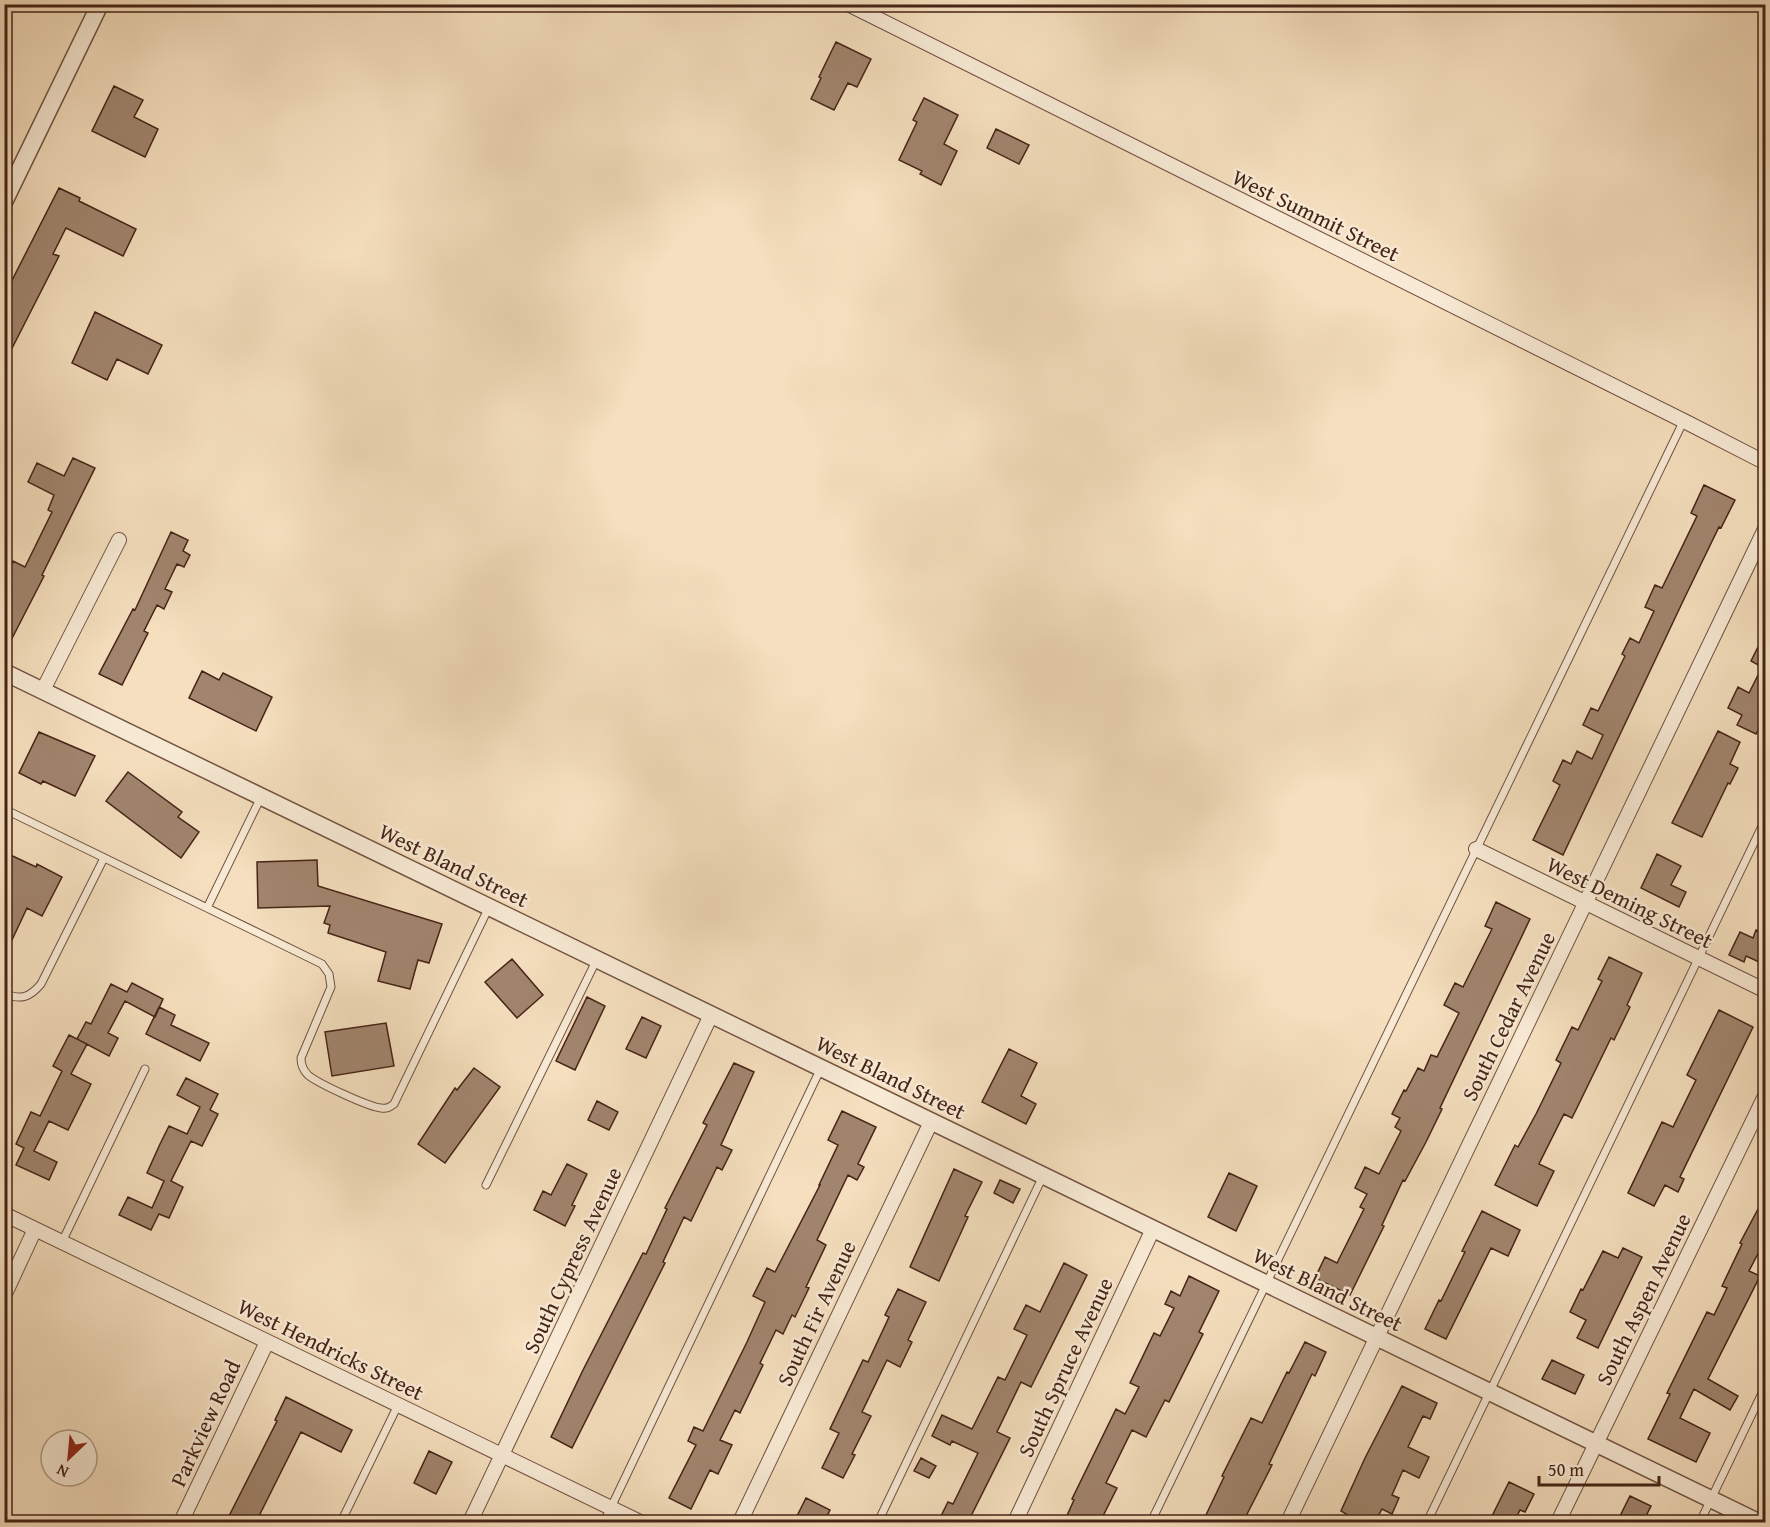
<svg xmlns="http://www.w3.org/2000/svg" width="1770" height="1527" viewBox="0 0 1770 1527" font-family="'Gentium Book Plus',serif">
  <style>
    .building { fill: #a1856e; stroke: #452417; stroke-width: 1.5 }
    .lines { fill: none; stroke-linecap: round; stroke-linejoin: round }
    .service-casing { stroke: #715341; stroke-width: 9 }
    .minor-casing { stroke: #715341; stroke-width: 16 }
    .tertiary-casing { stroke: #715341; stroke-width: 19 }
    .service { stroke: #f8ead5; stroke-width: 7 }
    .minor { stroke: #f8ead5; stroke-width: 14 }
    .tertiary { stroke: #f8ead5; stroke-width: 16 }
    .labels { text-anchor: middle; stroke-width: 5; stroke-linejoin: round; paint-order: stroke }
    .street-label { font-size: 22px; fill: #452417; stroke: #f8ead5 }
  </style>
  <rect width="100%" height="100%" fill="#f5dfbe"/>
  <filter id="stains"><feTurbulence type="fractalNoise" baseFrequency=".00333" numOctaves="4"/><feColorMatrix values="0 0 0 0 .2 0 0 0 0 .09 0 0 0 0 .02 0 0 0 .5 -.17"/></filter>
  <radialGradient id="worn" r=".72"><stop offset=".6" stop-color="#630" stop-opacity="0"/><stop offset="1" stop-color="#630" stop-opacity=".3"/></radialGradient>
  <!-- building -->
  <path class="building" d="M836 42 871 59 857 87 848 83 834 110 811 99 821 78 819 77Z
    M114 86 143 100 134 117 158 129 145 157 92 131Z
    M924 98 958 115 944 144 957 151 941 185 920 174 922 171 899 160 917 122 913 120Z
    M996 129 1029 145 1019 164 987 148Z
    M59 188 80 198 79 201 136 229 123 256 66 228 53 254 59 256 4 364V296Z
    M95 312 162 345 148 374 117 359 107 380 72 363Z
    M73 458 95 468 42 575 44 576 4 654V579L13 561 25 567 52 512 48 510 54 495 28 482 37 463 64 476Z
    M1704 485 1735 500 1721 528 1719 527 1684 599 1563 855 1533 840 1560 785 1553 781 1563 760 1571 764 1577 751 1592 759 1603 735 1583 725 1591 708 1598 711 1625 656 1622 654 1630 638 1639 643 1654 611 1645 607 1655 585 1662 588 1697 516 1691 513Z
    M171 532 188 540 183 551 190 555 184 567 177 564 165 589 172 592 164 609 157 605 144 631 148 633 122 685 99 674 133 609 135 610Z
    M1766 631V715L1756 734 1737 725 1742 715 1728 708 1738 687 1749 693 1762 667 1751 661Z
    M202 671 219 680 223 673 272 697 256 731 189 698Z
    M1718 731 1740 742 1730 764 1738 768 1730 784 1728 783 1702 837 1672 823Z
    M39 732 95 756 75 796 43 781 41 784 19 773Z
    M128 772 182 812 178 817 199 832 181 858 106 801Z
    M4 852 36 867 37 864 62 877 42 916 27 908 4 957Z
    M1657 854 1681 866 1671 885 1686 892 1679 907 1641 888Z
    M317 860 318 886 442 924 429 963 418 960 410 989 378 981 386 952 328 933 330 925 324 923 330 906 258 908 257 862Z
    M1496 902 1530 919 1440 1108 1442 1109 1426 1142 1405 1181 1403 1180 1382 1225 1384 1226 1350 1295 1315 1278 1325 1257 1337 1263 1364 1209 1360 1207 1367 1194 1355 1188 1365 1167 1379 1174 1401 1131 1395 1127 1400 1118 1392 1114 1404 1090 1406 1091 1418 1068 1424 1071 1431 1055 1437 1057 1459 1013 1444 1005 1455 983 1463 987 1492 929 1485 926Z
    M1756 930 1766 934V965L1746 956 1744 962 1729 955 1740 932 1753 938Z
    M1609 957 1642 973 1627 1005 1630 1007 1614 1040 1611 1038 1572 1118 1564 1114 1539 1164 1554 1171 1537 1206 1495 1185 1515 1145 1518 1147 1536 1114 1561 1063 1556 1060 1572 1027 1578 1030 1602 981 1598 979Z
    M512 959 543 995 517 1018 485 982Z
    M132 983 163 999 155 1017 125 1001 108 1033 118 1038 109 1056 77 1039 86 1022 91 1024 111 984 127 992Z
    M587 997 605 1006 575 1070 556 1061Z
    M159 1007 175 1015 171 1025 209 1043 200 1061 146 1034Z
    M1719 1010 1753 1027 1680 1177 1684 1179 1678 1192 1665 1185 1654 1206 1628 1193 1662 1122 1673 1127 1696 1080 1687 1075Z
    M642 1017 661 1026 646 1058 626 1049Z
    M386 1023 394 1066 332 1076 325 1032Z
    M69 1035 87 1044 71 1074 91 1084 68 1130 49 1121 34 1151 57 1162 49 1180 16 1165 24 1148 16 1144 31 1112 40 1116 62 1071 53 1066Z
    M1009 1049 1037 1063 1021 1096 1036 1104 1026 1124 982 1102Z
    M734 1063 754 1072 721 1145 732 1150 722 1170 717 1167 691 1221 684 1217 663 1262 665 1263 572 1448 551 1437 583 1370 643 1253 646 1254 667 1209 665 1208 707 1125 703 1123Z
    M474 1068 500 1087 445 1163 418 1144 455 1088 457 1090Z
    M186 1078 218 1094 210 1110 218 1114 202 1146 191 1141 171 1181 183 1187 169 1218 159 1214 151 1230 119 1215 128 1197 152 1208 164 1181 147 1173 160 1144 169 1126 187 1134 200 1107 177 1095Z
    M597 1101 618 1112 609 1130 588 1120Z
    M842 1111 876 1127 858 1164 864 1167 857 1180 848 1175 817 1240 826 1245 806 1287 809 1288 795 1317 792 1315 783 1334 776 1330 760 1363 763 1365 740 1413 735 1410 720 1440 732 1445 718 1474 710 1470 691 1509 669 1498 696 1445 688 1441 694 1427 703 1431 747 1342 765 1302 753 1296 767 1268 775 1272 820 1185H819L838 1145 828 1140Z
    M567 1164 587 1174 572 1205 575 1206 565 1226 534 1210 543 1191 551 1195Z
    M954 1169 982 1182 965 1216 968 1217 939 1281 910 1267Z
    M1229 1173 1257 1186 1236 1231 1208 1217Z
    M1000 1180 1020 1189 1013 1203 994 1193Z
    M1766 1194V1247L1762 1246 1749 1271 1760 1276 1708 1379 1738 1396 1730 1410 1694 1389 1680 1418 1710 1433 1696 1462 1648 1439 1670 1394 1667 1393 1707 1312 1714 1315 1727 1288 1722 1286 1742 1244 1740 1243Z
    M1482 1211 1520 1230 1508 1256 1491 1248 1446 1339 1425 1329 1439 1300 1441 1301 1465 1252 1462 1251Z
    M1623 1248 1642 1257 1598 1348 1577 1338 1586 1320 1570 1312 1581 1289 1583 1290 1603 1251 1618 1258Z
    M1064 1263 1087 1275 1031 1387 1021 1382 997 1432 1010 1438 968 1522H938L948 1502 953 1504 978 1453 952 1441 950 1445 932 1436 942 1415 972 1429 998 1377 1005 1380 1027 1335 1014 1329 1026 1305 1040 1312Z
    M1189 1276 1219 1291 1199 1332 1203 1334 1169 1402 1165 1400 1146 1437 1132 1430 1106 1483 1117 1488 1100 1522H1064L1074 1500 1072 1499 1116 1409 1125 1414 1139 1387 1130 1383 1154 1333 1160 1336 1174 1308 1165 1304 1171 1291 1180 1296Z
    M898 1289 926 1302 908 1340 912 1342 900 1367 887 1360 862 1412 871 1416 852 1454 855 1455 843 1478 822 1468 839 1433 830 1429 863 1360 868 1362 889 1317 885 1315Z
    M1305 1342 1326 1352 1315 1376 1312 1374 1269 1464 1272 1465 1243 1522H1217L1205 1517 1224 1477 1222 1476 1251 1418 1262 1423 1287 1372 1289 1373Z
    M1552 1360 1584 1375 1575 1394 1542 1379Z
    M1402 1386 1437 1403 1430 1419 1423 1416 1408 1447 1429 1457 1419 1478 1403 1470 1392 1495 1399 1498 1392 1514 1382 1509 1375 1522H1351L1353 1518 1341 1511 1365 1458Z
    M286 1397 352 1430 341 1452 301 1432 256 1522H226L277 1421 275 1420Z
    M429 1451 452 1462 436 1494 414 1483Z
    M921 1458 936 1466 929 1478 914 1471Z
    M1509 1482 1534 1494 1525 1512 1520 1510 1514 1522H1489Z
    M1630 1496 1651 1506 1643 1522H1617Z
    M806 1498 830 1510 824 1522H794Z"/>
  <g class="lines">
    <!-- service casing -->
    <g class="service-casing">
      <path id="service" d="M4 809 322 964 329 974 331 987 301 1058C301 1065 303 1070 308 1075 317 1083 369 1107 381 1108 387 1109 390 1107 394 1104L489 907
        M207 908 261 797
        M4 993C21 1001 30 997 41 984L104 858
        M486 1185 597 959
        M62 1242 145 1069
        M341 1522 398 1405
        M604 1522 821 1068
        M878 1522 1043 1176
        M1151 1522 1684 420
        M1427 1522 1766 818
        M1700 1522 1766 1385"/>
    </g>
    <!-- minor casing -->
    <g class="minor-casing">
      <path id="minor" d="M848 4 1690 424 1766 463
        M43 690 119 540
        M1476 849 1766 991
        M4 1214 640 1522
        M4 1296 35 1229
        M181 1522 267 1342
        M470 1522 711 1015
        M740 1522 931 1122
        M1015 1522 1153 1229
        M1288 1522 1766 527
        M1558 1522 1766 1094"/>
    </g>
    <!-- tertiary casing -->
    <g class="tertiary-casing">
      <path id="tertiary" d="M4 202 100 4
        M4 672 1758 1522"/>
    </g>
    <!-- service -->
    <use href="#service" class="service"/>
    <!-- minor -->
    <use href="#minor" class="minor"/>
    <!-- tertiary -->
    <use href="#tertiary" class="tertiary"/>
  </g>
  <g class="labels">
    <!-- street labels -->
    <g class="street-label">
      <text transform="translate(1316 215) rotate(26)" y="8">West Summit Street</text>
      <text transform="translate(454 865) rotate(26)" y="8">West Bland Street</text>
      <text transform="translate(1630 902) rotate(26)" y="8">West Deming Street</text>
      <text transform="translate(1508 1016) rotate(-64)" y="8">South Cedar Avenue</text>
      <text transform="translate(891 1077) rotate(26)" y="8">West Bland Street</text>
      <text transform="translate(572 1260) rotate(-65)" y="8">South Cypress Avenue</text>
      <text transform="translate(1328 1289) rotate(26)" y="8">West Bland Street</text>
      <text transform="translate(1643 1299) rotate(-64)" y="8">South Aspen Avenue</text>
      <text transform="translate(816 1313) rotate(-65)" y="8">South Fir Avenue</text>
      <text transform="translate(331 1349) rotate(26)" y="8">West Hendricks Street</text>
      <text transform="translate(1065 1367) rotate(-65)" y="8">South Spruce Avenue</text>
      <text transform="translate(205 1423) rotate(-65)" y="8">Parkview Road</text>
    </g>
  </g>
  <!-- margin -->
  <rect width="1770" height="1527" fill="none" stroke="#f5dfbe" stroke-width="24"/>
  <rect x="6" y="6" width="1758" height="1515" fill="none" stroke="#452417" stroke-width="3"/>
  <rect x="12" y="12" width="1746" height="1503" fill="none" stroke="#452417" stroke-width="1.5"/>
  <!-- north arrow -->
  <g transform="translate(69 1458) rotate(206)"><circle r="28" fill="#f8ead5" stroke="#b09b89" stroke-width="1.5"/>
  <path d="M0-4.5L10 22L0 15L-10 22Z" fill="#8f2418"/>
  <text y="-9" font-size="16" font-weight="bold" text-anchor="middle" fill="#452417">N</text>
  </g>
  <!-- scale -->
  <path d="M1539 1476v9h120v-9" fill="none" stroke="#452417" stroke-width="3"/>
  <text x="1548" y="1476" font-size="18" fill="#452417" stroke="#f8ead5" stroke-width="4.5" paint-order="stroke">50 m</text>
  <rect width="100%" height="100%" filter="url(#stains)"/>
  <rect width="100%" height="100%" fill="url(#worn)"/>
</svg>
